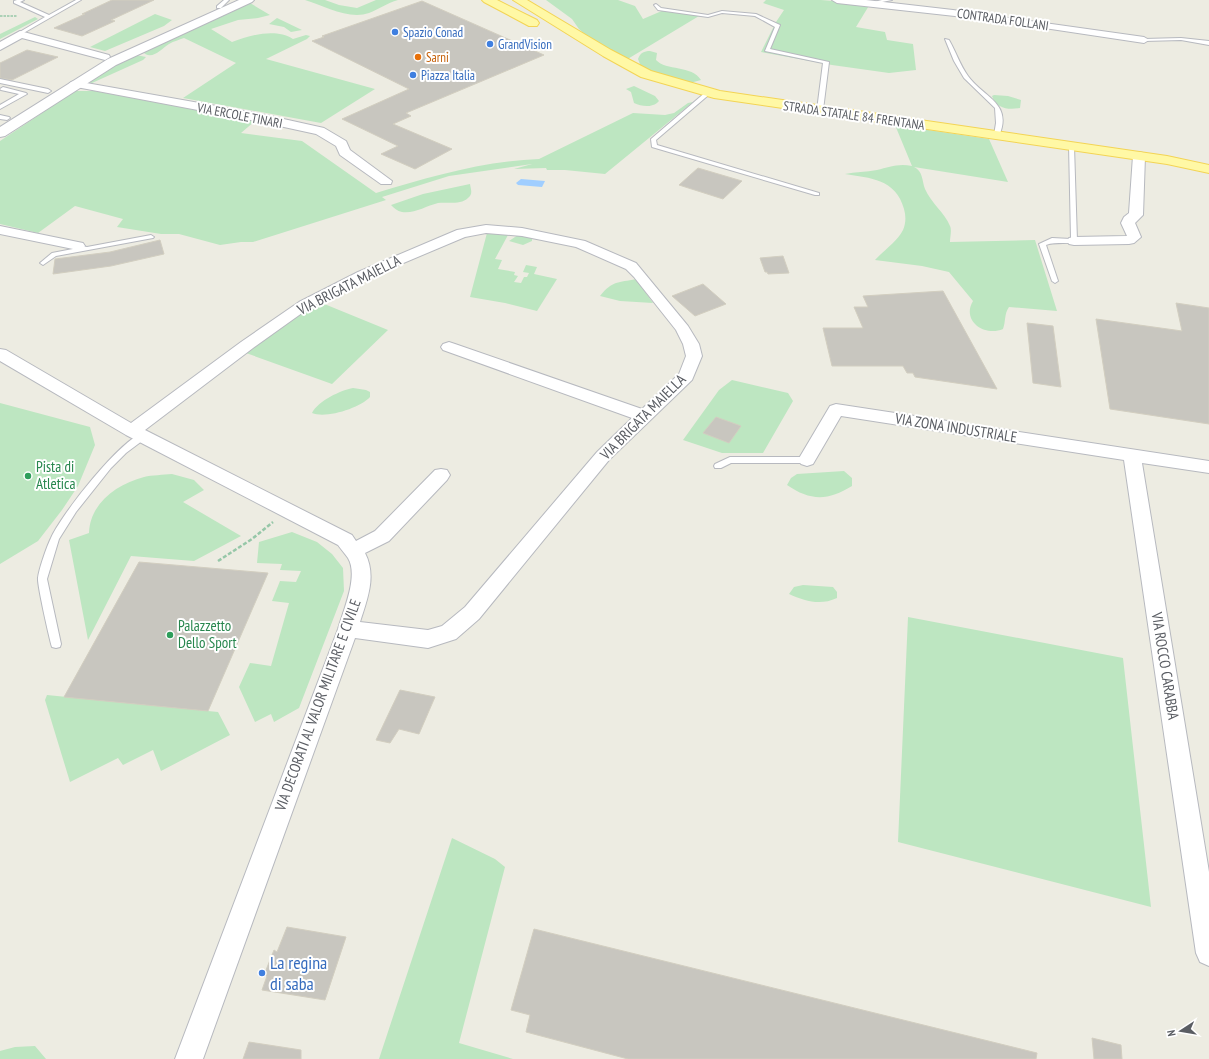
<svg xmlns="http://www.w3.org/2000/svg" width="1209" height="1059" viewBox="0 0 1209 1059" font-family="'PT Sans Narrow',sans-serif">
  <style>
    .green { fill: #bde6c1 }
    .water { fill: #a0ceff }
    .building { fill: #c8c6bf; stroke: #d2cec0 }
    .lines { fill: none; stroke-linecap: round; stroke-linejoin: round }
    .service-casing { stroke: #b7b9bf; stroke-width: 2 }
    .minor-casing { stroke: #b7b9bf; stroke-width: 2 }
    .tertiary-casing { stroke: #b7b9bf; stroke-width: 2 }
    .primary-casing { stroke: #f3d455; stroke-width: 2 }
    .path-far1 { stroke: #96c7a8; stroke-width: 1.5; stroke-dasharray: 2.5 1; stroke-linecap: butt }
    .path { stroke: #96c7a8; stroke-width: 2.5; stroke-dasharray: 4 2; stroke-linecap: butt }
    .service { fill: #fff; fill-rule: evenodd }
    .minor { fill: #fff; fill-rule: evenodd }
    .tertiary { fill: #fff; fill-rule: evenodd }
    .primary { fill: #fff8a5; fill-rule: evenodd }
    .shop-dot { fill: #3f7fe0; stroke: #fff; stroke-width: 1.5 }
    .food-dot { fill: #e8710a; stroke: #fff; stroke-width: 1.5 }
    .leisure-dot { fill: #2e9e5b; stroke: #fff; stroke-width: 1.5 }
    .labels { text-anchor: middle; stroke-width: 4; stroke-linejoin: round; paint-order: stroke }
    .far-street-label { font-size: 13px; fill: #5a5d63; stroke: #fff }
    .far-shop-label { font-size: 13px; fill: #366cbe; stroke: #fff; text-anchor: start }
    .far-food-label { font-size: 13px; fill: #c56008; stroke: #fff; text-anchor: start }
    .street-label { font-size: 15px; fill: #5a5d63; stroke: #fff }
    .leisure-label { font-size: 15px; fill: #27864d; stroke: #fff; text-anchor: start }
    .near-shop-label { font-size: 18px; fill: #366cbe; stroke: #fff; text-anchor: start }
  </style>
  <rect width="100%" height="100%" fill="#edece2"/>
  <!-- green -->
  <path class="green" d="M305 0H325L339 5 357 8 376 0H398C387 3 379 9 369 13 349 20 324 6 305 0Z
    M546 0H618L635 6 643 19 664 10 699 16 626 60 591 40 579 29 572 19Z
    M766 0H821L870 4 856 27 885 32 887 40 913 44 916 70 889 73 832 65 761 52 776 22 784 10 763 3Z
    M250 3 270 15 258 18 238 20 211 29 232 42C250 35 276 28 293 39L306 35 310 36 307 39 266 59 375 89 321 123 183 98 236 63 184 38C179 40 174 41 169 44 161 49 151 62 142 51Z
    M155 14 172 20 164 26 105 51 90 47Z
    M35 17 38 19 0 39V34Z
    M277 18 302 30 291 32 284 27 269 24Z
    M650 51 657 53 656 60C666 71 692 65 701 80L690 83 650 71 641 67 638 59C640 53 644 51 650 51Z
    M136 55 146 57 143 60 92 83 82 82Z
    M634 86 655 96 659 101 657 103C650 108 641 106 634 103L631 92 626 89Z
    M76 91H95L255 121 241 133 302 141 376 193C429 177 483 161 539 159L633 113 665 115 674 113 688 103 693 102 605 174 565 170H547L546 168 514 169 532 164 449 176 382 197 386 200 253 242H241L220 245 179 234H161L117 227 123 219 75 206 38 233 0 224V141L42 113V110L67 92Z
    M994 95 1008 96 1021 100 1020 108C1009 110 996 109 992 96Z
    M895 125 989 139 1008 182 914 167C923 171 922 181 925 189 931 203 945 213 950 226 952 230 950 237 950 242L1035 240 1057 311 1009 307C1004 314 1006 321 1003 329 985 337 961 321 973 301L949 272 922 266 875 260C884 250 897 242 903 230 906 223 906 216 904 209 896 179 870 178 845 174 855 172 866 172 877 170 889 167 899 163 912 166Z
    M470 184C471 190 473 194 468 198 461 205 447 202 438 203 426 206 414 214 402 212 397 211 394 208 391 205L423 194Z
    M487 233 508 235 495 259 502 260 498 269 515 272 514 275 518 276 514 282 521 283 524 277H527L529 273 523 272 526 265 537 267 534 274 557 279 537 311 505 303 470 297Z
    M518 235H529L532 239V241L523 245 509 241Z
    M636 279 653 303 620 301 600 296C613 280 618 283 636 279Z
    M317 301 388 330 332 384 246 353Z
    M732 380 788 393 793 401 763 453H722L683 440 719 390Z
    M353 388 366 390 370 392V397C360 408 326 419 312 413 318 401 341 390 353 388Z
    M0 403 90 427 95 445 78 486 62 510 38 541 0 564Z
    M844 471 852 478V486C828 501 810 501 787 485L791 478 797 474Z
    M172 474 194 480 204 490 183 502 241 536 194 561 131 556 88 640 69 540 89 533C90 503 117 484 144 477 152 475 163 475 172 474Z
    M292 532 317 542 332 554 343 568 344 591 299 708 274 722 271 714 255 722 239 687 250 663 271 666 289 603 272 601 280 581 296 582 301 571 280 570 282 564 257 563 259 542Z
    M803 585 833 587 837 592V598C820 606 805 601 789 594L794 587Z
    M908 617 1123 658 1151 907 898 842Z
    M47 695 218 712 230 735 161 771 153 750 123 765 118 758 70 782 45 700Z
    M452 838 495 859 505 867 459 1043 513 1059H379Z
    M35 1046 46 1059H0V1051L15 1047Z"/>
  <!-- water -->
  <path class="water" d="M521 179 545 181 542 187 518 185 516 183Z"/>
  <!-- building -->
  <path class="building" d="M112 0H154L111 20 115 21 82 36 54 28 85 14H82Z
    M422 1 544 55 406 113 411 116 393 124 452 149 415 169 381 154 398 146 342 119 409 89 312 41 324 37 322 36Z
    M27 50 58 57 12 80 0 78V63Z
    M698 168 742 181 723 199 679 185Z
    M160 240 164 254 111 266 53 274 55 259 110 252Z
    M783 256 789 273 768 274 767 272H765L760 258Z
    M703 284 726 304 695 316 672 296Z
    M943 291 997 389 915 377 913 373H907L903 366H832L823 328H863L854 307H868L863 296Z
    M1176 303 1209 308V424L1110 409 1096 319 1182 331Z
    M1027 323 1053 326 1061 387 1033 383Z
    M716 417 741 426 729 443 703 433Z
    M139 562 268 573 208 711 64 697Z
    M400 690 435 697 419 734 399 729 390 743 376 740Z
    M287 927 346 937 325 1000 262 990 267 976 264 975 274 950 277 952Z
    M534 929 1037 1053 1036 1059H628L526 1032 530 1015 511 1010Z
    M1092 1038 1121 1045 1122 1059H1094Z
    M249 1042 301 1050V1059H243Z"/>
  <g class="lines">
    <!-- service casing -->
    <g class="service-casing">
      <path id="service" d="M17 0H24L20 2 49 15 76 0H81L20 35 18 34V33L45 17 14 3V1Z
        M224 0H229L221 8H217V6Z
        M882 0H892L872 4 870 3Z
        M656 4 661 8 708 15 722 11 756 14 780 25 770 49 829 62 823 110 820 112 817 110 823 63 765 51 775 27 755 16 722 13 708 17 658 10 654 5Z
        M1181 38 1209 41V45L1181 40 1144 41 1142 40 1144 39Z
        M945 39 949 40C956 52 960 65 968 76 984 98 1013 103 999 136L994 135 996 123 995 108 964 78 954 61Z
        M0 79 48 89 51 91 48 93 0 83Z
        M3 87 26 93 27 94 0 109V105L19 94 1 90 0 89Z
        M707 91 712 92 656 140 657 145 819 193V195H815L652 147 651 139Z
        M0 115 9 117 10 118 7 120 0 119Z
        M1069 145 1074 146 1077 241C1071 245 1056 241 1046 245L1058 281 1055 283 1052 281 1039 244 1052 238 1071 239Z
        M151 235 154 237 153 238 56 256 43 265 40 263 52 253 78 248 75 246 76 245 87 247Z
        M143 433 146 434 147 436 146 438 126 453 111 468 76 512 59 539 47 579 61 644 60 647 56 648 52 647C50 641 37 584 38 578 39 569 47 546 51 538 61 515 120 440 143 433Z
        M730 457H807L811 460 807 463H731L721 468H715L714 466 715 464Z"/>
    </g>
    <!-- minor casing -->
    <g class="minor-casing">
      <path id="minor" d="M832 0H866L953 10 1144 37 1149 40 1144 43 991 20 837 3Z
        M20 31 109 55 110 57 105 60 22 38 0 50V42Z
        M75 81 261 114 324 128 346 141 350 150 392 181 391 184H381L340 155 336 146 316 134 261 122 71 86 69 84 71 82Z
        M1139 152 1143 153 1145 156 1143 215 1135 223 1141 237 1134 243 1129 244 1074 245 1069 244 1067 241 1069 238 1074 237 1127 236 1121 223 1124 217 1129 213 1133 156 1135 153Z
        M486 225 522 228 585 241 636 263 688 326 699 344 702 356 692 380 609 460 479 619 456 639 428 648 355 638 203 1059H175L338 629C343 611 359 576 348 558 345 554 341 549 338 545L126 435 0 361V349L6 350 131 423 241 342 299 302 358 272 457 230ZM486 233 522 236 576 247 626 269 634 277 676 330 683 344 686 356 679 374 642 409 455 344 449 342 443 344 441 347 443 350 632 418 597 452 465 607 442 626 428 630 360 622C367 600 377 576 365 553L389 541 447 480 450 475 447 470 441 469 435 470 375 531 356 541 352 535 145 430 253 348 309 308 368 278 465 237Z
        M0 226 78 242 83 243 85 246 83 249 78 250 0 234Z
        M836 404 1209 461V473L1142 463 1209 872V966L1200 962 1196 953 1124 460 841 416 813 464 807 466 801 464 798 460 830 406Z"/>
    </g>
    <!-- tertiary casing -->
    <g class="tertiary-casing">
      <path id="tertiary" d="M239 0H254L252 2 116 65 5 136 0 137V127L108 59Z"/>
    </g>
    <!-- primary casing -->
    <g class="primary-casing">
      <path id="primary" d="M482 0H497L537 20 539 23 537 26H529L484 2Z
        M513 0H527L611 50 651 71 720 91 1167 156 1209 165V173L1167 164 714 98 641 77 603 56Z"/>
    </g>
    <!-- path-far1 -->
    <path class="path-far1" d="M0 16H17"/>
    <!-- path -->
    <path class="path" d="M218 561 252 539 273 522"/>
    <!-- service -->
    <use href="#service" class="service"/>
    <!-- minor -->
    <use href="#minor" class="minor"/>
    <!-- tertiary -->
    <use href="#tertiary" class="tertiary"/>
    <!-- primary -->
    <use href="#primary" class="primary"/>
  </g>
  <!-- markers -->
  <g class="shop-dot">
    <circle cx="395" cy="32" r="4"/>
    <circle cx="490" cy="44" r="4"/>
    <circle cx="413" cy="75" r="4"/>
    <circle cx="262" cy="973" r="4"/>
  </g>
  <circle class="food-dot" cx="418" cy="57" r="4"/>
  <g class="leisure-dot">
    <circle cx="28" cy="476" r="4"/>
    <circle cx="170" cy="635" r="4"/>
  </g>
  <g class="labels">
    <!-- far-street labels -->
    <g class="far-street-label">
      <text transform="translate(1003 19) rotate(8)" y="5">CONTRADA FOLLANI</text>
      <text transform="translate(240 115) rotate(11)" y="5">VIA ERCOLE TINARI</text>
      <text transform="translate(854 115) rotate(8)" y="5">STRADA STATALE 84 FRENTANA</text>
    </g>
    <!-- far-shop labels -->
    <g class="far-shop-label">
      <text x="403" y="37">Spazio Conad</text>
      <text x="498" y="49">GrandVision</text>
      <text x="421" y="80">Piazza Italia</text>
    </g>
    <!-- far-food labels -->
    <g class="far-food-label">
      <text x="426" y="62">Sarni</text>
    </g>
    <!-- street labels -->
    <g class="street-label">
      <text transform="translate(349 285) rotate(-27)" y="5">VIA BRIGATA MAIELLA</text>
      <text transform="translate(643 417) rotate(-45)" y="5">VIA BRIGATA MAIELLA</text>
      <text transform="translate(956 428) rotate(9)" y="5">VIA ZONA INDUSTRIALE</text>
      <text transform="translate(1165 666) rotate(81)" y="5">VIA ROCCO CARABBA</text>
      <text transform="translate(318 705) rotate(-70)" y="5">VIA DECORATI AL VALOR MILITARE E CIVILE</text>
    </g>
    <!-- leisure labels -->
    <g class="leisure-label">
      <text x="36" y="472">Pista di<tspan x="36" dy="17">Atletica</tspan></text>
      <text x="178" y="631">Palazzetto<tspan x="178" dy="17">Dello Sport</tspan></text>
    </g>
    <!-- near-shop labels -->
    <g class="near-shop-label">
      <text x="270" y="969">La regina<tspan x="270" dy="21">di saba</tspan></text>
    </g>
  </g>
  <!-- north arrow -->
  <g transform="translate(1181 1031) rotate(258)" stroke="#ffffff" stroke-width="3" paint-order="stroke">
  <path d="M0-3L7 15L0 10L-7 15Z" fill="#5a5d63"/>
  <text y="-6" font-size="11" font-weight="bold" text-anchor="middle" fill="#5a5d63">N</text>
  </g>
</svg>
